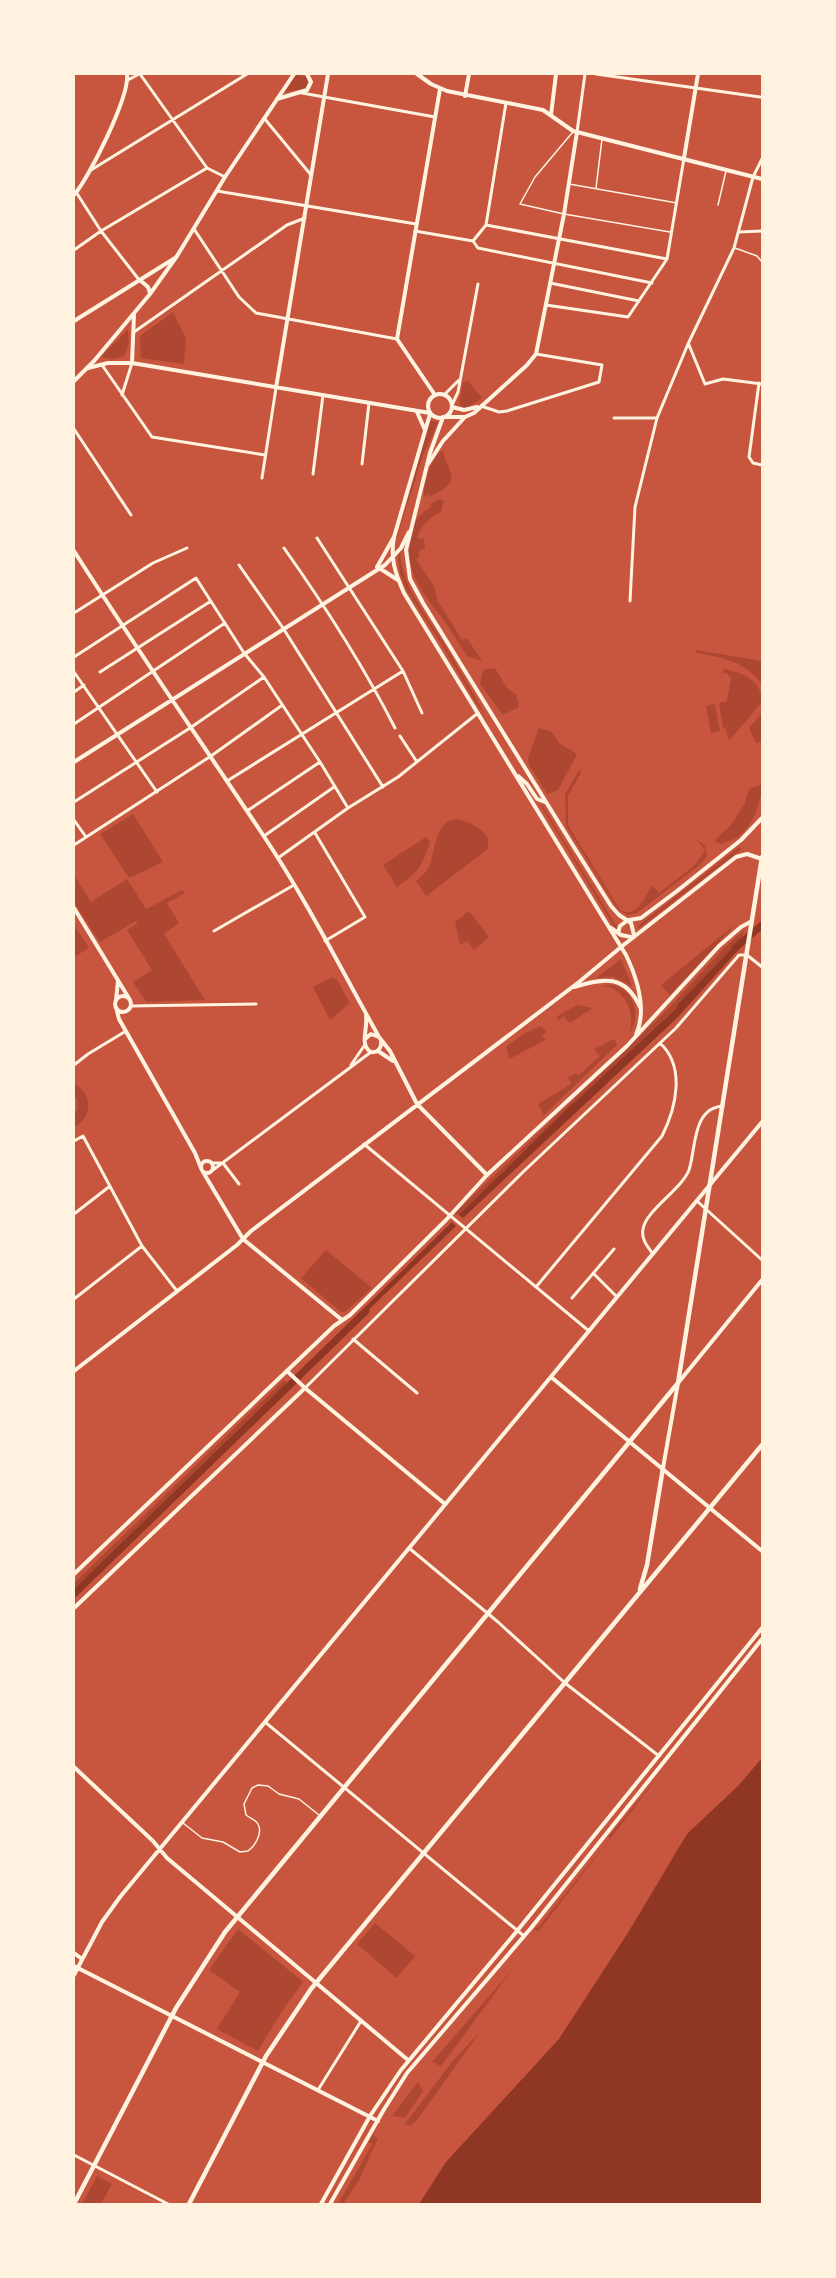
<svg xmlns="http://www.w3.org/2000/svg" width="836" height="2278" viewBox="0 0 836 2278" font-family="Signika,sans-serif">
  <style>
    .green { fill: #ae4732 }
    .water { fill: #8f3625 }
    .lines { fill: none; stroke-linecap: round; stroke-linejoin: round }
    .canal { stroke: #8f3625; stroke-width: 7 }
    .service { stroke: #fff3e0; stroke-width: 1.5 }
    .minor { stroke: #fff3e0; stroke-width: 3 }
    .tertiary { stroke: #fff3e0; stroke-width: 4 }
    .secondary { stroke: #fff3e0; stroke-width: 4 }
    .primary { stroke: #fff3e0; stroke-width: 4.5 }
  </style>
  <rect width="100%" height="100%" fill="#c8553d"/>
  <!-- green -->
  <path class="green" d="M296 74 307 77 308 86 305 89 285 92Z
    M173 312 186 338 184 364 141 358 140 336Z
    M128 329 129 344 124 356 113 359 101 357Z
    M468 381 482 398 469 407 464 408 459 404 463 382Z
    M430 421 438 422 422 458 395 543Z
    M443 450C449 477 464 479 430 497L427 494 424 497C423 483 431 458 443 450Z
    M439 499 444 501 441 512C429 517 421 526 417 538L424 539 425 548 418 552 420 556 416 559 435 588 437 600 462 640 467 638 482 661 467 656C458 643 451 629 441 617 422 592 404 571 411 537 415 520 416 517 431 507L430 504Z
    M400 553C403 589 426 614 444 644 458 667 471 690 484 713L479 708 442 645 406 589 400 573 398 556Z
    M696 650 762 661V684C745 662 722 657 696 653Z
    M495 668 507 688 516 694 519 707 503 715 480 684 483 670Z
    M724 669C741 672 763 681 762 702L729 741 726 729 723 728 719 703 727 701 731 678 726 672 722 675Z
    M715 704 720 731 711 733 706 706Z
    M762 713V742L756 743 749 728Z
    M539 728 552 732 559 743 577 754 558 790 547 794 529 765 528 758Z
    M580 769 581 773 568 796V825L620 910C637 919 645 897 652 885L659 893 695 865 705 850 696 839 705 846 707 855 702 863 637 913 628 915 618 910 566 826 565 794Z
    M762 784C762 804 748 841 724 842L722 844 714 841 732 824 745 803 749 789Z
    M542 805 617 927 615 928 541 806Z
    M133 814 163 862 129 878 100 834Z
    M455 819C467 820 480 827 488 838V849L426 896 416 881C421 877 426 873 429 867 436 850 434 823 455 819Z
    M426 837 430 842C422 866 418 873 397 887L383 865Z
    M739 847 742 849 638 929 639 925Z
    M74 875 91 902 127 879 146 909 182 890 185 893 167 903 179 923 164 934 205 1000 146 1002 133 982 152 970 127 930 138 923 136 921 100 942 74 903Z
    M469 911 489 937 474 950 467 941 460 945 455 922Z
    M736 924 670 995 661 985Z
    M74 925 89 948 74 957Z
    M744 930 742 938 678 1004 675 1010 567 1109 459 1215 455 1213 665 1012 723 949Z
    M621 959 632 986 613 977 596 978Z
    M333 977 334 979 336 978 350 1003 330 1020 313 987Z
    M610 985C634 987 643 1017 628 1035 638 1016 624 986 602 986Z
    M577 1005 593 1008 570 1023 563 1016 559 1020 556 1017Z
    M541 1026 546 1032 542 1036 546 1040 509 1059 506 1047 523 1034Z
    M614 1039 617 1045 544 1115 538 1104 571 1084 568 1077 576 1073 579 1075 600 1056 594 1049Z
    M74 1084C93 1093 93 1117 74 1127V1114L78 1109 77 1099 74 1096Z
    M326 1250 372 1288 345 1312H341L301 1278Z
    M284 1380 292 1388 74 1595V1583Z
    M661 1773 538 1932 534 1929 540 1925 609 1840V1836Z
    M375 1923 415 1956 397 1978 357 1944Z
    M238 1929 303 1982 282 2011 258 2051 217 2029 240 1992 209 1970Z
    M512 1970 441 2066 432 2062Z
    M480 2032 417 2120 410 2126 405 2124 452 2062Z
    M418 2082 423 2091 405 2118 392 2116Z
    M373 2135 378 2138 358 2182 343 2204H338L372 2145V2143H368Z
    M97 2176 112 2184 101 2204H82Z"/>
  <!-- water -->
  <path class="water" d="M742 938 741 947 677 1018 463 1218 459 1215 567 1109 675 1010 678 1004Z
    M452 1222 456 1226 361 1317 358 1314Z
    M762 1758V2204H419L446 2162 559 2039 629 1931 687 1834 739 1785Z"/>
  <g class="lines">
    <!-- canal -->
    <path class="canal" d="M735 948 762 925
      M74 1594 366 1311"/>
    <!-- service -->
    <path class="service" d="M572 133 535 177 520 204 564 214 670 232
      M569 184 677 203
      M596 188 602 139
      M718 205 726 171
      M735 248 757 256 762 262
      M183 1823 202 1838 223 1842 240 1852 248 1851C255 1846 263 1833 258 1824 256 1820 250 1818 246 1815L244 1804 252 1788 258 1785 268 1786 279 1794 299 1799 319 1815"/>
    <!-- minor -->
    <path class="minor" d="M140 74 207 168 225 177
      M596 74 760 97
      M128 80 139 74
      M302 93 435 117
      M264 118 311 175
      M577 132 585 74
      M91 170 247 74
      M217 191 416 224
      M76 192 101 231 140 281
      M486 225 667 259
      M194 229 239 297 256 313 397 339
      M415 231 473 241 478 248 652 283
      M739 232 762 231
      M473 241 486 225 506 103
      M74 250 101 231 207 168
      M550 283 639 301
      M546 305 628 317 667 259 684 158
      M134 332 287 225 305 218
      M689 345 705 384 723 379 762 384
      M102 365 152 437 265 455
      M759 383 749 457 753 463 762 465
      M122 395 132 363
      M444 395 459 380
      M452 405 458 392 478 284
      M481 406 499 412 507 411 599 382 602 365 536 354
      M614 418H657
      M74 429 131 515
      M362 464 369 403
      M313 474 323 395
      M262 478 276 388
      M317 538 403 671 422 713
      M284 548C325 606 363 665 395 728
      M239 565 283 628 383 787
      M630 601 635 507 657 418 688 344 734 248 753 177 762 159
      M74 613 153 563 187 548
      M74 657 196 578 244 653 264 677 320 762 348 808
      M74 672 157 792
      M100 672 211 601
      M74 692 84 685
      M74 724 225 623
      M400 736 417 762
      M227 781 403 671
      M74 802 190 728 264 677
      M247 811 320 762
      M74 820 86 837
      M315 833 365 917 325 941
      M264 836 334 787
      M74 845 211 756 281 706
      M278 858 348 808 398 777 478 713
      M214 931 294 885
      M131 1006 256 1004
      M74 1065 88 1054 126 1031
      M351 1065 364 1046
      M74 1141 83 1136 142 1246 177 1291
      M364 1144 589 1331
      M212 1163H221
      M223 1163 239 1184
      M213 1170 371 1052
      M697 1201 762 1260
      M74 1214 110 1186
      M653 1254C647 1246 641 1239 643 1229 646 1210 681 1190 689 1170 696 1149 692 1108 723 1106
      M594 1274 617 1297
      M536 1287 662 1136C676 1108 686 1067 660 1043
      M572 1298 614 1249
      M74 1299 142 1246
      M353 1339 417 1393
      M305 1388 523 1172 676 1028 739 955H747L762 967
      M409 1548 498 1622 565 1683 659 1756
      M265 1722 524 1936
      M318 2090 361 2021
      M74 2155 168 2204"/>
    <!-- tertiary -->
    <path class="tertiary" d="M465 96 469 74
      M551 115 556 74
      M684 158 698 74
      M74 195C89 178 130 96 127 74
      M132 363 134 315
      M88 368 108 363H132L430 413
      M276 388 328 74
      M435 395 397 339 440 89
      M452 407 464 410 477 407
      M417 412 425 430
      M446 417H465L474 413 527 365 536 354 564 214 577 132
      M428 464 443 441 465 417
      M74 551C135 647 200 740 263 835 306 899 341 969 379 1037
      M377 567 394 537
      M379 568 398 580
      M74 762 385 565 401 548 409 532
      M518 776 527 784 537 799 545 802
      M74 908 130 1000
      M574 987C604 978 625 974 640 1007
      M115 1004a8 8 0 1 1 16 0a8 8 0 1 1-16 0Z
      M116 1000 118 981
      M116 1007 119 1019 195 1153 201 1168
      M366 1016C368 1029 359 1045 371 1052 378 1053 382 1048 381 1041
      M365 1039 371 1034 379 1037 390 1051 417 1104 487 1175
      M378 1051 393 1061
      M201 1167a6 6 0 1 1 12 0a6 6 0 1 1-12 0Z
      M203 1172 243 1239 342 1320
      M74 1371 237 1245 251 1231 579 982 621 947
      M551 1377 762 1551
      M305 1388 445 1504
      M663 1468 678 1383 762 1280
      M74 1767 153 1841 167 1858 408 2060
      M74 1953 82 1959
      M74 1966 378 2121
      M74 1975 102 1922 120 1897 762 1122
      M321 2204 370 2116 401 2070 517 1931 762 1628
      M330 2204 383 2111 407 2073 531 1928 762 1639"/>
    <!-- secondary -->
    <path class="secondary" d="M417 74 431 84 447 91 543 110 573 131 762 179
      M277 99 307 90 311 82 307 74
      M141 281 148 287 150 293
      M74 321 175 258
      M74 381 94 361 150 294 177 256 225 177 294 74
      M428 406a12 12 0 1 1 24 0a12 12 0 1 1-24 0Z
      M430 414 394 537C390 558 395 573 404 593L626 955C637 978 647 1010 636 1035
      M443 417 430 453 406 550 410 579 423 603 572 844 611 906 619 915 631 923 634 935
      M629 920 641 918 677 891 741 840 762 818
      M611 928 621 935 631 937
      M618 933 620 926 628 920
      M621 947 736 857 747 854 762 859
      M74 1574 334 1326 350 1315 446 1220 487 1175 627 1046 719 946 741 927 752 921
      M74 1608 305 1388 287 1371"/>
    <!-- primary -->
    <path class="primary" d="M640 1589 647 1565 663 1468
      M74 2204 176 2008 225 1932 678 1383 762 857
      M189 2204 266 2056 311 1989 762 1445"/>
  </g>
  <!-- border -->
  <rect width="836" height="2278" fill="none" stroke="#fff3e0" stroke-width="150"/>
</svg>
